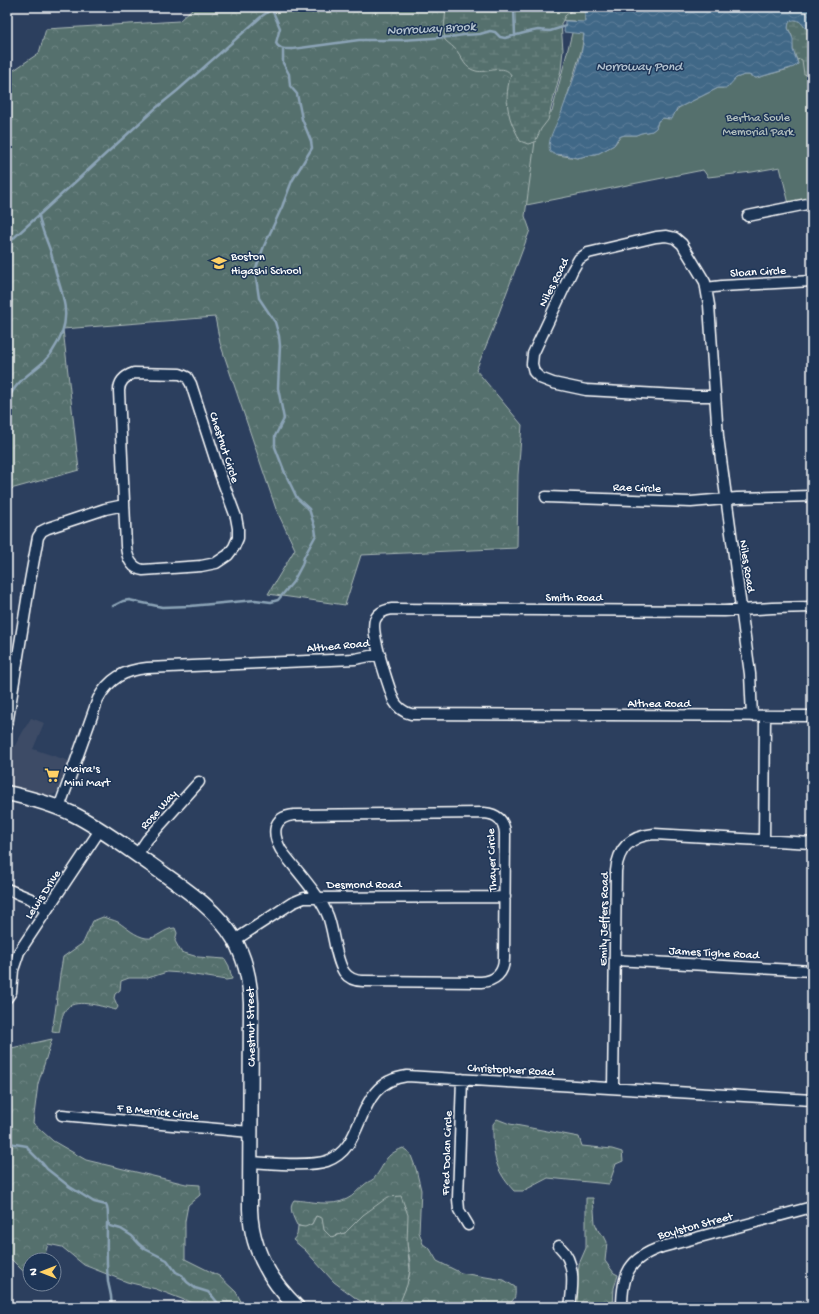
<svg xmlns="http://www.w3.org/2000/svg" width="819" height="1314" viewBox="0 0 819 1314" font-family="'Gochi Hand',sans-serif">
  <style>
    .built { fill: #3e4c66 }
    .green { fill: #55706d; stroke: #aab8b6 }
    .forest { fill: url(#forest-crowns); stroke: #aab8b6 }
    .wetland { fill: url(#wetland-marsh); stroke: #aab8b6 }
    .water { fill: url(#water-waves); stroke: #8ca4b7 }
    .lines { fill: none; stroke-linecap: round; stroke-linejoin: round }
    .stream { stroke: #8ca4b7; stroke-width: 2.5 }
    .minor-casing { stroke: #fff; stroke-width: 13 }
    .secondary-casing { stroke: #fff; stroke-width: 17 }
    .minor { stroke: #1d3557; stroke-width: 10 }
    .secondary { stroke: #1d3557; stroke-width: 14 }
    .labels { text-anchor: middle; stroke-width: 3; stroke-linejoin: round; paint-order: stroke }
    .park-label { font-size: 12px; fill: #b2bfbd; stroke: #1d3557 }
    .poi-label { font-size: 12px; fill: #fff; stroke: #1d3557; text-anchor: start }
    .street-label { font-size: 12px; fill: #fff; stroke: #1d3557 }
    .water-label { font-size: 13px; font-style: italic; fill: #b3c2cf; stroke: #1d3557 }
  </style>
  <defs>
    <pattern id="forest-crowns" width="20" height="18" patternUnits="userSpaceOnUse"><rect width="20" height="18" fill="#55706d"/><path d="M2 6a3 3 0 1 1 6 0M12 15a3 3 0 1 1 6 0" fill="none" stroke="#6e8583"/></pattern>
    <pattern id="wetland-marsh" width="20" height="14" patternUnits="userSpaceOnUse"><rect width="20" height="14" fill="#55706d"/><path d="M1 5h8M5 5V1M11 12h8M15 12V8" fill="none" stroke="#6e8583"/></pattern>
    <pattern id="water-waves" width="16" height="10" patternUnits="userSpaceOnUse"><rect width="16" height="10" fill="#406787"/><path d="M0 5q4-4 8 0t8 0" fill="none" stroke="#5d7e99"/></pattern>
  </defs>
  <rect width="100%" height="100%" fill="#2c3f5e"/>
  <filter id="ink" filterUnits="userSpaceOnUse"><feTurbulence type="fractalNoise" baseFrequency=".025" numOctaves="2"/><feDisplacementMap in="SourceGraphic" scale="8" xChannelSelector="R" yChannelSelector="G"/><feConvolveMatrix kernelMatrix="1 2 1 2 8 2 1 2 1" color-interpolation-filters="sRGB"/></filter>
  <g filter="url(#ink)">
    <!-- built -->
    <path class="built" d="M31 718 44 723 33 749 69 761 60 788 56 793 52 795H47L7 785V759Z"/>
    <!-- green -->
    <path class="green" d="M440 7H585V22L582 48 562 113 556 127 558 155 577 158 599 153 614 145 621 136 625 135H636L641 133 652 131 656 128 658 121 662 118 669 119C675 116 675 110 680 107L718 88H723L736 78 744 75H749L756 78 789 69 798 64 795 53 808 30H812V199L789 204 780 167 752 172 708 177 703 170 476 215V108L552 112 575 21 441 13Z"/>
    <!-- forest -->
    <path class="forest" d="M191 7H553L525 216 530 230 493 329 476 370 522 425 518 475 517 548 361 555 345 605 268 594 295 549 276 509 220 343 215 317 63 329 79 470 7 490V174L11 72 39 53 46 29 179 21 192 9Z
      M103 917C108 919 114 920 118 922 127 928 135 936 146 938 156 940 164 928 175 928L177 933 175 941 181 952 198 957 225 959 229 966 232 979 226 980 182 973 167 972 148 978H129L121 981 120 990 115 994 114 998 118 1007 116 1010C104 1007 77 998 67 1008 61 1014 61 1025 59 1032L52 1031C57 1006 58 981 63 957L83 943 93 921Z
      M52 1039 38 1084 33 1123 53 1141 86 1160 186 1184 200 1185V1195L188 1205 185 1221V1259L219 1276 236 1292 244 1307H202L156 1289 127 1282 84 1265 62 1247 48 1244 45 1254 41 1260H30V1271L24 1272 7 1255V1049Z
      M497 1119 510 1124 579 1137 582 1146 612 1149 622 1152 623 1161 616 1164 609 1184 548 1178 523 1191H514C493 1168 493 1153 493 1124Z
      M403 1148 410 1153 416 1169 421 1190 419 1232 423 1244 430 1249 437 1261 461 1273 504 1280 515 1287C516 1300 514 1298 507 1307H400C400 1295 409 1283 410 1271 411 1262 408 1252 407 1243L363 1215 345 1233 331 1237 324 1230 316 1216 312 1224 305 1228 297 1225C293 1217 288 1207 294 1200 311 1201 331 1207 347 1199 354 1196 358 1189 364 1185 368 1181 373 1181 376 1176 387 1161 383 1156 403 1148Z
      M586 1198H593L595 1223 599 1232 604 1236 607 1242 605 1261 614 1273 618 1275 614 1288 613 1307H575L579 1264 586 1248Z"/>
    <!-- wetland -->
    <path class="wetland" d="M446 7H575L565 16 561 24 563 50 561 70 548 120 541 129 535 142 528 144 520 141C517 133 512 126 510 118 506 103 506 90 511 75 505 63 487 74 476 71 464 68 463 59 457 51 454 47 449 44 445 40L444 30Z
      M793 19 801 22 805 28 812 30 811 76 804 74 802 60 800 59 797 60 793 50 792 36 788 28 789 22Z
      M401 1196 408 1215 407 1243 410 1270 407 1285 400 1302V1307H372L357 1299 334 1282 305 1250 293 1240 297 1235 298 1226 305 1227 312 1224 316 1216 322 1218 324 1230 331 1237 345 1233 363 1215 388 1197Z"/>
    <!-- water -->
    <path class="water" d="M585 7H812V30H808C801 24 799 16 789 22L788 28 793 39V50L798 64 794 67 756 78 749 75H744L736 78 727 88H718L680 107 677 108 672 119 663 118 658 121 656 128 652 131 641 133 636 135H625L621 136 618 138 614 145 599 153 577 158 564 155 554 154 550 152C546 139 558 123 562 111 570 88 583 58 584 34L564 32 565 21 585 22Z"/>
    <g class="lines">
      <!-- stream -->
      <path class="stream" d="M271 7 280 28 276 43C279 50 286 49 293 49L359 40H401L450 37 464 35 480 34 490 31 495 32 500 37 505 38 528 32 538 30 550 31 566 26
        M514 7 515 36
        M7 244 39 215
        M7 401C10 395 14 388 19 383 29 372 44 365 52 352 72 322 66 305 56 273 54 265 52 255 49 247 45 236 40 226 39 215L156 108 177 91 262 16 272 9
        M113 606 123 601 129 600 162 607 190 606 255 600 271 602 278 600 293 582 302 565 304 557 316 535 315 528 309 509 297 498 285 473 275 447V436L284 419 278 388 280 346 279 336 275 322 259 298 255 271 264 246 282 207 292 181 312 148 311 141 302 119 297 94 290 86 289 74 283 63V49
        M7 1141 9 1143 27 1146 29 1150 43 1164 47 1169 70 1187 94 1202 106 1205C110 1212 106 1220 110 1226L121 1229 132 1236 139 1244 145 1249 167 1260 176 1272 182 1275 187 1282 195 1288 208 1292 213 1297 221 1307
        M107 1223C107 1242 106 1262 108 1281 109 1290 113 1297 111 1306"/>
      <!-- minor casing -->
      <g class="minor-casing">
        <path id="minor" d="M748 216 812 203
          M706 288 722 286 812 281
          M134 373 180 374 187 377 191 384 220 474 236 517 238 528V538L234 547 228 555 216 563 201 566 143 570C131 568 127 558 126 546L119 391C119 381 125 376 134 373Z
          M714 396H696L586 390 553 383 540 378 534 372 532 364 533 354 572 271 579 259 588 253 656 237 666 236 675 238 682 244 705 282 709 305 718 437 750 674 752 716
          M546 497 691 502 737 498 812 496
          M812 607 772 608 724 611 392 609C385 610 378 612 375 620 370 632 389 687 394 701 398 708 403 712 411 714L812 716
          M7 725 30 581 38 537 42 531 48 528 105 509 124 505
          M59 808 98 699C109 679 124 670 147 668L355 659 380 654
          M484 813C497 814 504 820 505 833L504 959C504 973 495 981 481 982L363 981C355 981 349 979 344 972 335 958 334 932 328 916 320 895 295 869 281 850 272 834 272 817 294 815Z
          M764 840 765 716
          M137 855 147 840 199 782
          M7 889 31 899 47 909
          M235 940 292 903 304 898 505 897
          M615 960 812 971
          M7 998 11 992 13 970 19 952 100 830
          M462 1079 458 1199 459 1210 468 1225
          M613 1088 616 871C618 847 632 836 654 834L812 843
          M62 1115 250 1132
          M250 1162C270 1163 309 1167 327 1161 369 1146 352 1083 407 1076L812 1100
          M559 1246C576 1262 573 1285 570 1307
          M622 1307C622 1274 629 1258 662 1247L812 1207"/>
      </g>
      <!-- secondary casing -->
      <g class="secondary-casing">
        <path id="secondary" d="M7 793C30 798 52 804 73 814 101 828 125 847 150 864 180 886 214 906 234 939 245 958 250 981 251 1003L250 1209C251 1248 269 1280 297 1307"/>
      </g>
      <!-- minor -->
      <use href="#minor" class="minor"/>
      <!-- secondary -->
      <use href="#secondary" class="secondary"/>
    </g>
  </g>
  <!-- icons -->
  <defs>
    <g id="school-bare" transform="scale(1.2)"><path d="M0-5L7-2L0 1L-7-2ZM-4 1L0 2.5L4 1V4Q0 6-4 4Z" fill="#ffd166" stroke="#1d3557" stroke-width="2.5" paint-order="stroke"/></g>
    <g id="supermarket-bare" transform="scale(1.2)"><path d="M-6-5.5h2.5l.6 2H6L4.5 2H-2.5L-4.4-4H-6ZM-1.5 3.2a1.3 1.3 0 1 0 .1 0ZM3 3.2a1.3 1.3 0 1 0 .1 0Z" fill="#ffd166" stroke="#1d3557" stroke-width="2.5" paint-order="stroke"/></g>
  </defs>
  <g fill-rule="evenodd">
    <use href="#school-bare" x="219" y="263"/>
    <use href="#supermarket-bare" x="52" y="775"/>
  </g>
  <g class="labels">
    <!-- park labels -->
    <g class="park-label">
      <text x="758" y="121">Bertha Soule<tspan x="758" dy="14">Memorial Park</tspan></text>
    </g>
    <!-- poi labels -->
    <g class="poi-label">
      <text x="231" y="260">Boston<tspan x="231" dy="14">Higashi School</tspan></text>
      <text x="64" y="772">Maira's<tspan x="64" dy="14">Mini Mart</tspan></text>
    </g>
    <!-- street labels -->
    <g class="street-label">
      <text transform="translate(758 271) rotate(-3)" y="4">Sloan Circle</text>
      <text transform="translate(553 282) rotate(-63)" y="4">Niles Road</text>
      <text transform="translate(225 447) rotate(72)" y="4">Chestnut Circle</text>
      <text transform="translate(637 487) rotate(2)" y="4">Rae Circle</text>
      <text transform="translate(748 566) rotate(81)" y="4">Niles Road</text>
      <text x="574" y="601">Smith Road</text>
      <text transform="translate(338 645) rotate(-5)" y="4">Althea Road</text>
      <text x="659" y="707">Althea Road</text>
      <text transform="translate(158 809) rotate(-48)" y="4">Rose Way</text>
      <text transform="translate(491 860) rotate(-92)" y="4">Thayer Circle</text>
      <text x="364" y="888">Desmond Road</text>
      <text transform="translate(42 894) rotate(-57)" y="4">Lewis Drive</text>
      <text transform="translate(603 919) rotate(-89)" y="4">Emily Jeffers Road</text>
      <text transform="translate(714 952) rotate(3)" y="4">James Tighe Road</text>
      <text transform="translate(250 1027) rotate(-91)" y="4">Chestnut Street</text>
      <text transform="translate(511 1069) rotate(3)" y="4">Christopher Road</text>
      <text transform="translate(158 1111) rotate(6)" y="4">F B Merrick Circle</text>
      <text transform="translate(446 1153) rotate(-88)" y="4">Fred Dolan Circle</text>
      <text transform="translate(695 1225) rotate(-15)" y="4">Boylston Street</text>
    </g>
    <!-- water labels -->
    <g class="water-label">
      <text transform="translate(431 27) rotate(-3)" y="5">Norroway Brook</text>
      <text x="639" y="70">Norroway Pond</text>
    </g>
  </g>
  <!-- margin -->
  <rect width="819" height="1314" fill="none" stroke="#1d3557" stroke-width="24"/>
  <rect x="12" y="12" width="795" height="1290" fill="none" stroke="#fff" stroke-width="1.5" filter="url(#ink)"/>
  <!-- north arrow -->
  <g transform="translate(42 1272) rotate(270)"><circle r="19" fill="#1d3557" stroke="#77869a"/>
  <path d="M0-3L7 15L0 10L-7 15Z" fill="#ffd166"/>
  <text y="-6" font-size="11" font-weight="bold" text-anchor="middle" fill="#ffffff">N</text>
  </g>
</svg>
